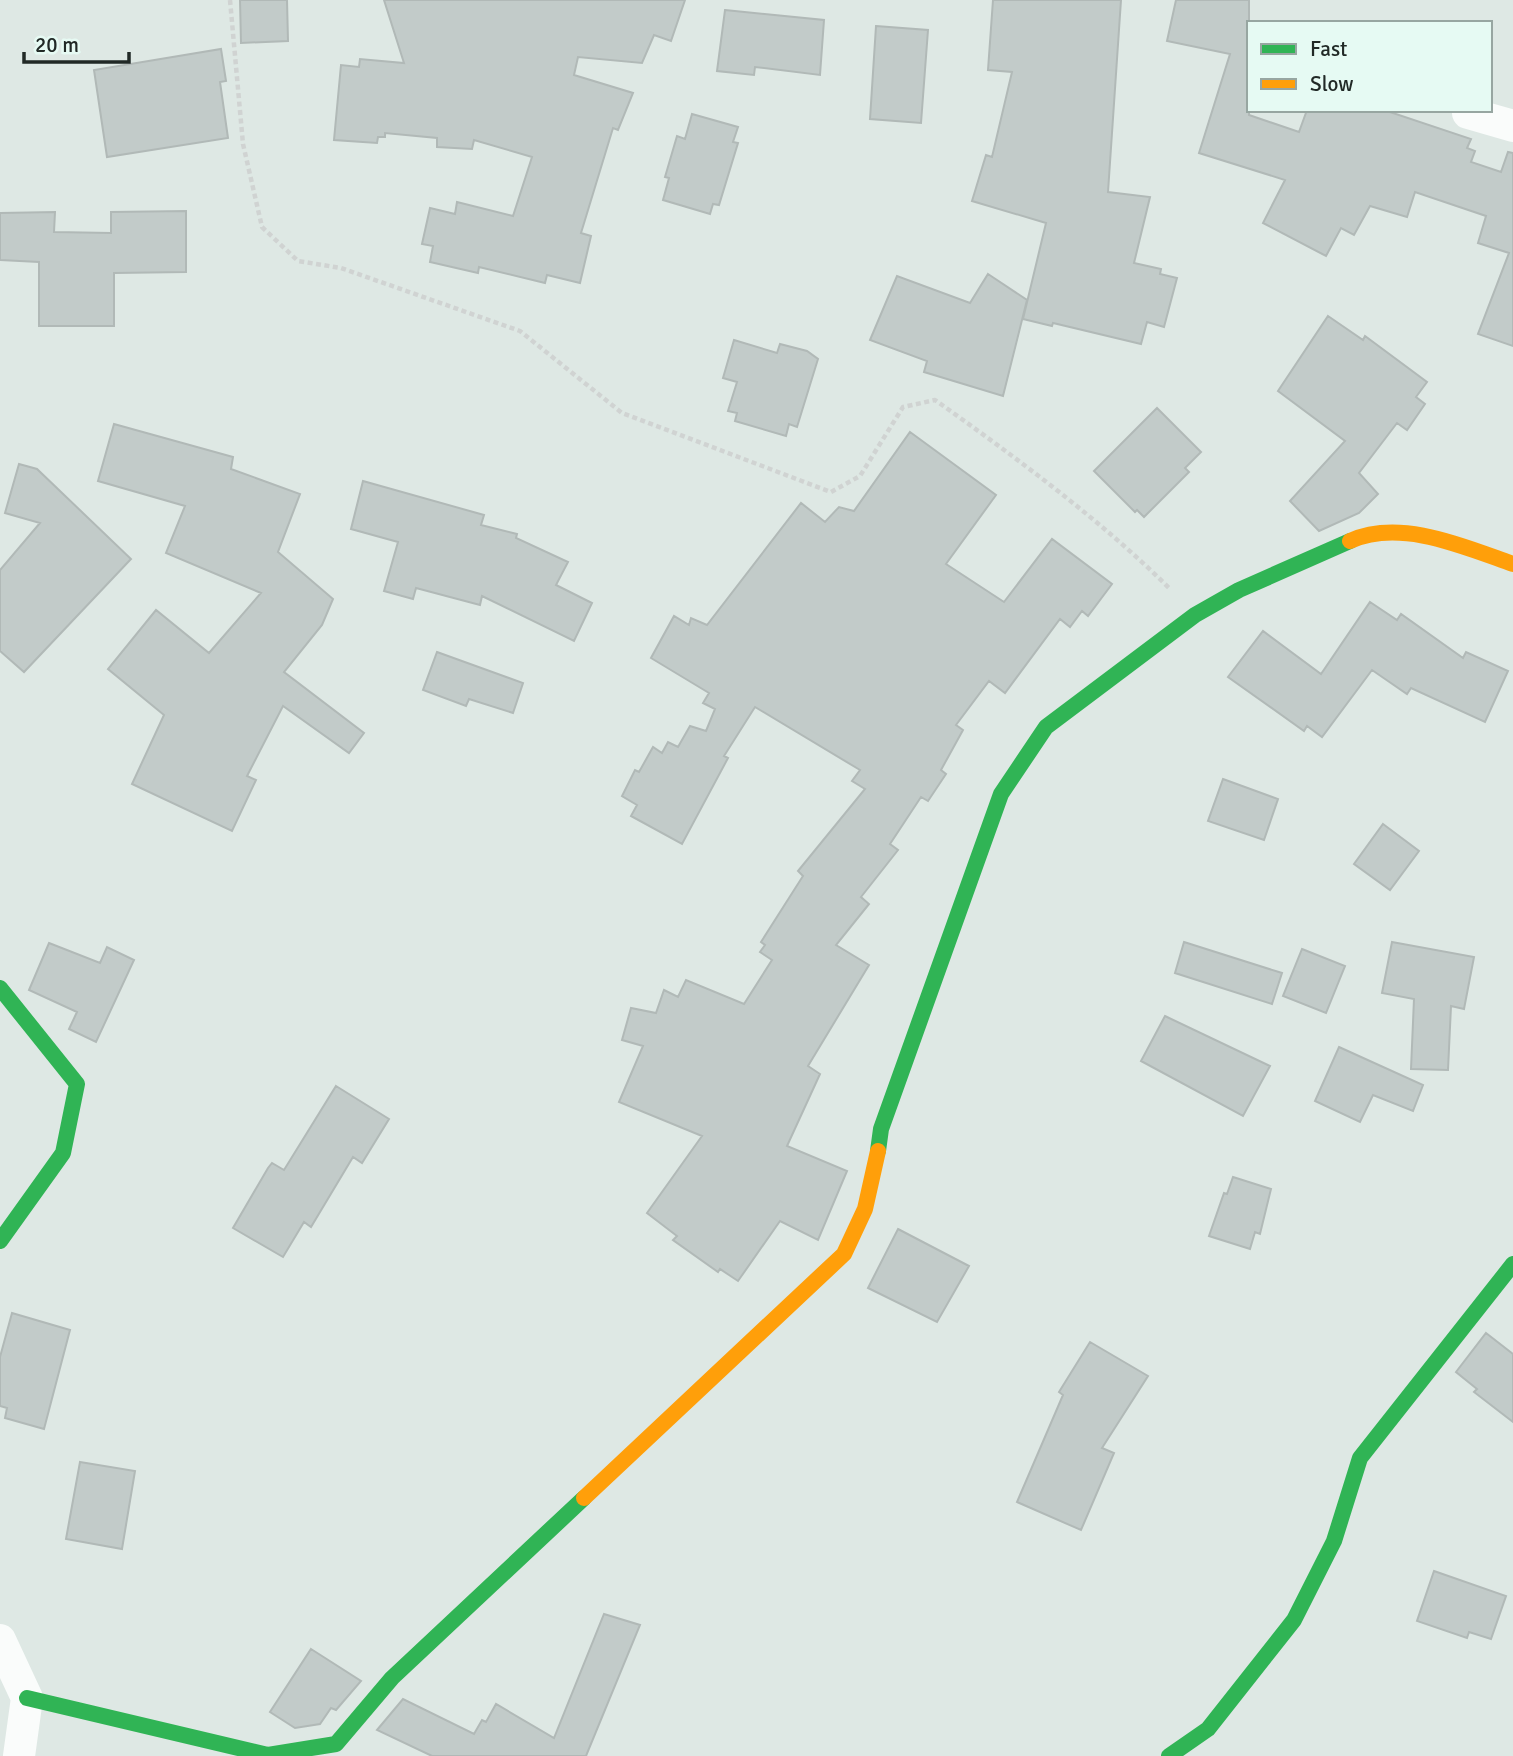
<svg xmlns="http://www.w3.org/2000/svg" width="1513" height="1756" viewBox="0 0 1513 1756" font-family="Signika,sans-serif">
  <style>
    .building { fill: #c2cbc9; stroke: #b1b9b7; stroke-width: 2 }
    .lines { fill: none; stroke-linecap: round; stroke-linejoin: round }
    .path { stroke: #d0d3d2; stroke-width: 4.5; stroke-dasharray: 5 3.5; stroke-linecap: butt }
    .street { stroke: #fafcfb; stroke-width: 32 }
    .fast { stroke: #30b455; stroke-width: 16 }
    .slow { stroke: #ff9f0a; stroke-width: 16 }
  </style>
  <rect width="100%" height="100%" fill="#dee8e4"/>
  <!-- building -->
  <path class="building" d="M240 0H287L288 41 241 43Z
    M384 0H685L671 41 654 35 642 63 578 57 574 75 633 93 618 130 613 128 581 233 591 236 580 283 547 275 545 283 479 267 478 273 430 262 433 246 422 244 430 208 455 214 457 202 513 216 532 157 474 140 472 149 437 147V138L385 133V137H378L377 143 334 140 341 65 359 67 360 59 404 63Z
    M993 0H1121L1108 192 1150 197 1134 263 1161 269 1160 274 1177 278 1164 327 1147 322 1141 344 1053 323 1052 326 1023 319 1046 223 972 201 986 155 992 157 1012 72 988 70Z
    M1176 0H1249V115L1299 132 1307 110H1384L1471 139 1467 148 1475 151 1471 162 1501 172 1508 152 1513 153V346L1478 334 1509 253 1478 243 1486 216 1415 192 1407 217 1370 206 1354 235 1341 228 1326 256 1263 223 1285 180 1199 153 1230 54 1167 41Z
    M725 10 824 20 820 75 755 67 754 75 717 71Z
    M876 26 928 30 921 123 870 119Z
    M221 49 226 81 220 82 228 138 107 157 94 70Z
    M692 114 738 127 733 142 738 143 719 205 713 204 710 214 663 200 669 178 665 177 677 136 685 139Z
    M186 211V272L114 273V326H39V262L0 260V213L55 212 54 232 111 233V212Z
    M988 274 1027 300 1003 396 924 372 927 361 870 340 897 276 970 303Z
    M1328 316 1363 340 1365 336 1427 382 1416 397 1425 404 1407 430 1397 423 1359 473 1378 494 1359 513 1319 531 1290 501 1345 441 1278 391Z
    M734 340 777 353 780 344 807 351 818 359 797 427 789 424 786 436 735 421 737 413 728 411 737 382 723 378Z
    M1157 408 1201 452 1185 468 1189 472 1144 517 1137 510 1135 512 1094 471Z
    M114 424 233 457 231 469 300 494 278 552 333 599 322 625 284 672 364 733 349 753 283 706 247 776 256 780 232 831 132 784 164 715 108 669 156 610 209 653 261 593 166 553 185 506 98 481Z
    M910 432 996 495 946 564 1004 602 1052 539 1112 584 1088 616 1082 611 1070 627 1060 619 1005 693 989 681 956 725 963 730 941 770 946 774 928 801 921 797 890 844 898 850 861 897 869 904 836 945 869 965 808 1066 820 1074 787 1146 847 1171 818 1240 780 1221 738 1281 720 1269 718 1272 673 1240 677 1236 647 1213 702 1136 619 1102 643 1046 622 1040 631 1008 656 1013 664 990 678 997 686 980 744 1004 772 960 760 952 765 945 761 942 803 876 798 871 865 789 852 781 860 770 755 707 724 756 728 758 682 844 631 816 637 805 622 796 635 770 639 772 653 747 662 753 668 742 678 747 690 726 706 731 715 709 703 703 709 693 651 658 674 616 689 625 691 618 707 625 801 503 825 522 839 507 854 511Z
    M19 464 37 469 131 559 24 672 0 651V570L40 523 5 513Z
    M363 481 484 515 481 525 517 534 516 538 568 562 556 585 592 603 574 641 482 596 480 605 416 588 413 599 384 591 398 542 351 529Z
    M1370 602 1397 620 1401 614 1463 658 1466 652 1508 671 1485 722 1411 688 1407 694 1372 670 1322 737 1307 726 1304 731 1228 677 1263 631 1321 674Z
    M437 652 523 683 513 713 469 699 466 706 423 690Z
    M1223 779 1278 799 1264 840 1208 821Z
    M1383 824 1419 851 1390 890 1354 864Z
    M1184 942 1282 973 1272 1004 1175 973Z
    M1392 942 1474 957 1464 1009 1451 1006 1448 1070 1411 1069 1414 999 1382 993Z
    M49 943 100 963 107 947 134 960 96 1042 69 1029 77 1012 29 990Z
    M1302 949 1345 966 1326 1013 1283 996Z
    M1165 1016 1270 1066 1243 1116 1141 1061Z
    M1339 1047 1423 1085 1413 1111 1373 1095 1360 1122 1315 1101Z
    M336 1086 389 1119 362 1163 353 1157 311 1227 304 1222 283 1257 233 1228 268 1168 272 1163 284 1170Z
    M1233 1177 1271 1189 1260 1234 1255 1232 1250 1249 1209 1236 1224 1193 1227 1194Z
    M898 1229 969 1266 937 1322 868 1288Z
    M12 1313 70 1330 44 1429 5 1418 7 1408 0 1406V1357Z
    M1486 1333 1513 1354V1422L1474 1392 1477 1389 1456 1372Z
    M1090 1342 1148 1376 1102 1448 1114 1453 1081 1530 1017 1502 1063 1395 1059 1392Z
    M80 1462 135 1471 122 1549 66 1539Z
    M1434 1571 1506 1596 1491 1639 1469 1632 1467 1638 1417 1621Z
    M604 1614 640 1625 586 1756H432L377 1730 403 1699 474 1734 482 1720 486 1722 496 1704 554 1738Z
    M311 1649 361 1681 336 1710 331 1708 320 1724 295 1728 270 1712Z"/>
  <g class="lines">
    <!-- path -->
    <path class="path" d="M230 0 243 144 262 227 298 261 341 268 520 331 622 413 831 492 860 476 903 407 935 400C1014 456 1102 521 1170 589"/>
    <!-- street -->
    <path class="street" d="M1468 113 1513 126
      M0 1640 27 1698 19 1756"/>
    <!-- fast -->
    <path class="fast" d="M0 988 77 1084 63 1153 0 1241
      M878 1151 881 1129 1001 794 1046 727 1195 615 1239 590 1350 541
      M27 1698 268 1755 336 1744 392 1678 584 1498
      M1169 1756 1208 1729 1294 1620 1334 1541 1360 1458 1513 1264"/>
    <!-- slow -->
    <path class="slow" d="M1350 541C1400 518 1465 547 1513 564
      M584 1498 844 1254 865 1209 878 1151"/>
  </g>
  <!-- legend -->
  <rect x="1247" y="21" width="245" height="91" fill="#e6faf3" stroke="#97a6a1" stroke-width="2"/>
  <rect x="1261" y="44" width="35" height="10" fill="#30b455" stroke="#97a6a1" stroke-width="2"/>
  <text x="1310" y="56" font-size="21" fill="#212926">Fast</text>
  <rect x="1261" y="79" width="35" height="10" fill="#ff9f0a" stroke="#97a6a1" stroke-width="2"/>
  <text x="1310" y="91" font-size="21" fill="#212926">Slow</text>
  <!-- scale -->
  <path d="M24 52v10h105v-10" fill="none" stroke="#212926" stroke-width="3.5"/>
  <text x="35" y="52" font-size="21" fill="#212926" stroke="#e6faf3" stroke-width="5" paint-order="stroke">20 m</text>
</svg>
